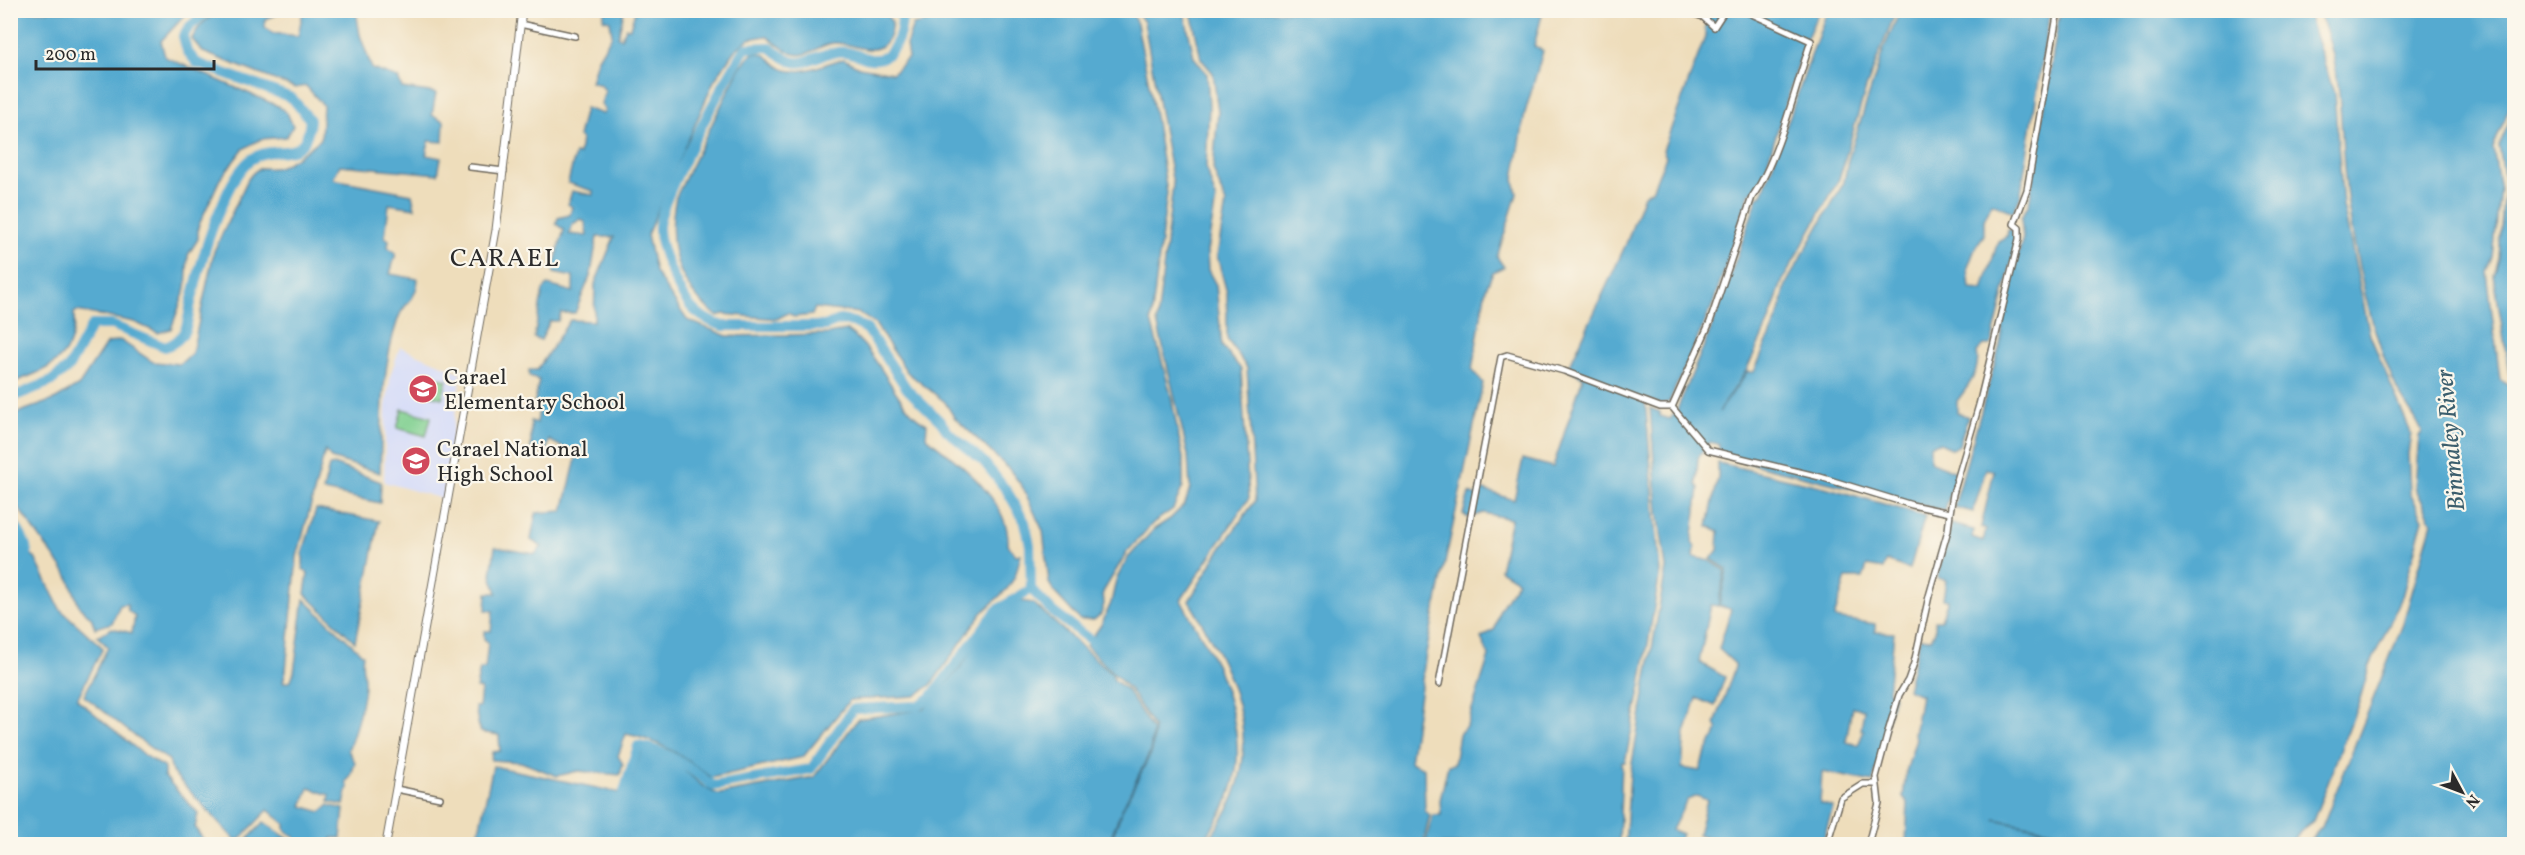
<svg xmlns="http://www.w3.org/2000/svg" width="2525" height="855" viewBox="0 0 2525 855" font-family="Vollkorn,serif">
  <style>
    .built { fill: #d2d9f9 }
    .green { fill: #7ecf8f; stroke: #547d5d; stroke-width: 1.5 }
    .water { fill: #54aad0; stroke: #406a7e; stroke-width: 1.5; fill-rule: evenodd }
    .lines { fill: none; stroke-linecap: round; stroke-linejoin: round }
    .river { stroke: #54aad0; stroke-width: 10 }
    .street-casing { stroke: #6f695d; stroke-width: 8 }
    .secondary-casing { stroke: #6f695d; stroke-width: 9 }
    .street { stroke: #fff; stroke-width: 5 }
    .secondary { stroke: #fff; stroke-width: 7 }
    .labels { text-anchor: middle; stroke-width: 4.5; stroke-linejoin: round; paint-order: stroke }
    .poi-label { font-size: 22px; fill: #2b2b2b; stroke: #fbf7ec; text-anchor: start }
    .water-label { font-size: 24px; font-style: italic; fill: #3b5e6d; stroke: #fbf7ec }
    .quarter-label { font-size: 26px; letter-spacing: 1.5px; fill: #2b2b2b; stroke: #fbf7ec }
  </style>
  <rect width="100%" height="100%" fill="#fbf7ec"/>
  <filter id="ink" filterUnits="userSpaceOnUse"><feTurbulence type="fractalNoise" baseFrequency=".0167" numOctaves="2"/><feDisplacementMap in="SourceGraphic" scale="12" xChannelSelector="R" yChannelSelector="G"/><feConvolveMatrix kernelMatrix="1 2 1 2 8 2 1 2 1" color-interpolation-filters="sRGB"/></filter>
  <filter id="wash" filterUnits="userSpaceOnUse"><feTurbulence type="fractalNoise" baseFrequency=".008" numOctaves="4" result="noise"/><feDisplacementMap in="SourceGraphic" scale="24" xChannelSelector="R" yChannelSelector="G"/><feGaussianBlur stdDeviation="1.35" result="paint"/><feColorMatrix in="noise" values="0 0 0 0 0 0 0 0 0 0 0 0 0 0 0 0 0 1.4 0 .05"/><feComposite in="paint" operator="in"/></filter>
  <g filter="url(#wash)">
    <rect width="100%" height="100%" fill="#edb"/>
    <!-- built -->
    <path class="built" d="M400 347 461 373 443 499 384 482 386 406 391 373Z"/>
    <!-- green -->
    <path class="green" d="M435 377 447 380 442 398 430 395Z
      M402 409 431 417 426 436 397 428Z"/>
    <!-- water -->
    <path class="water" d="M605 10 624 11 618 37 621 38 626 28H630L635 11 882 10 892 22C891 31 890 42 880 47 867 54 849 42 834 43 820 44 808 58 794 54 785 52 774 41 766 36L749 39 734 51 714 81 647 235 655 272 687 320 727 336 829 334 846 330C881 351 895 409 927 424L926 437C957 461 1011 501 1008 545L1016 555 1021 554 1015 577 1007 589 982 613 931 685 915 696 850 700 803 757 711 778C686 758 659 740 626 734L618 756 623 764 620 775 578 771 557 776 521 762 491 760 492 752 500 751 499 735 480 732 475 707H479L481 689 476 688 480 669H485L488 642 484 639V631H491L493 611 486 610 487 593H497L491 575 495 547 535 554 542 547 531 540 536 513 563 511 577 455 549 440 546 453 531 451V421L537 423 539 407 534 405 539 380 529 376V370H537L570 320 594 321 595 284 614 237H597L591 274 575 313H561L558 321H550L541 340 534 338 543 290 548 285 573 292V277L554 273 553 269 564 230 556 224 558 218 570 215 572 207 568 204 572 191 593 195V191L568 183 575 154 579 155 581 138 578 137 585 108 603 114 605 110 601 104 605 91 601 85 591 82 597 60 612 35 610 21 603 19ZM581 219 585 222 587 236 569 234 573 224Z
      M10 11H189L161 41 165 57 278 106 287 113 293 126 286 137 261 139 243 149 220 179 198 227V239L188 255 186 288 171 329 158 333 134 322 77 311 74 313C77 359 48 370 11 383Z
      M223 11H285L265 19V27L272 33 298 36 303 11H356L360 35 372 69 398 78 402 88 436 93 432 115 444 121 443 142 429 141 426 155 441 158 438 174 340 165 333 179 412 194 415 208 389 204 385 237 389 240 388 247 396 253 390 274 418 279C416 303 404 301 398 319 381 368 382 422 380 473L331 458 325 451 297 557 286 670 283 682H290L294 672 304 599 363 655C361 665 363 669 364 678 366 693 354 735 348 750L355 762 351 776 346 782 348 787 344 805 329 802 330 795 309 788 302 806 321 812 329 805 344 809 341 838H332V844H296L295 837 285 830V824L268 810 240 839 235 840 172 772 169 760C138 742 113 717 84 696L108 647 97 636 112 628 132 633 135 616 128 611 127 604 120 605 112 623 95 628 91 617 80 608 68 576 11 498V415L56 399 79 385 106 344 120 340 153 362 180 364 192 353 214 251 248 179C262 160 266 173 281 166 295 160 309 148 321 139L323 105 306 86 295 88 203 52 192 39C198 25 209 16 223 11Z
      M945 11H1131L1137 24 1155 115 1167 193 1151 321 1170 391 1183 458V486L1173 509 1153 523 1127 552 1103 592 1104 604 1101 614 1094 620H1080L1055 593 1049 583 1043 531 1022 486 1009 469 954 417 945 402 907 372 876 325 859 313 815 308 812 315 794 317 788 313 777 319 724 314 717 316C677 286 666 244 676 197L740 67 753 53C770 51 772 66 786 70 804 75 827 62 844 59L859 67 893 73 908 58 906 45 913 25 927 22Z
      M1136 11H1184L1194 57 1207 74 1209 107 1206 167 1216 200 1207 251 1208 270 1216 285 1222 346 1241 369 1249 498 1181 600C1193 624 1209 646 1218 669 1245 737 1248 787 1200 844H1110L1123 808 1152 751 1154 728 1130 690 1086 646 1101 625 1111 603 1116 580 1127 559 1154 529 1170 519 1185 504 1190 488 1188 455 1157 322 1173 184 1144 22Z
      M1191 11H1543L1534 46 1543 51 1525 113 1514 179 1517 194 1497 257 1504 267 1493 272 1486 288 1472 370 1483 383 1426 653 1410 762 1424 768 1425 811 1430 815 1423 844H1205C1274 759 1239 684 1189 601L1217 554 1255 501 1247 368 1227 339V293L1217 256 1226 204 1213 169 1218 112 1213 73 1201 59Z
      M1706 11H1819L1805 42 1760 186 1749 194 1713 304 1669 402 1660 404 1645 399 1660 572 1641 686 1625 762H1622L1619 844H1425L1433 815H1441L1440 800 1448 765 1454 764 1459 734 1467 725 1489 656 1481 638 1495 629 1500 609 1518 581 1500 570 1511 519 1483 513 1468 518 1463 514 1469 493 1477 496 1478 488 1514 500 1523 459 1553 467 1583 377 1568 369 1626 244 1644 195 1652 190 1666 157 1663 150 1705 37Z
      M1827 11H1896L1866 88 1839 179 1782 282 1768 324 1746 371 1719 412 1747 372H1754L1780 312 1786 284 1844 182 1848 160 1884 48 1900 11H2050L2020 198 2013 212 1992 203 1984 220V235L1976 246 1968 267 1970 289 1983 290 1998 241 2007 236 2008 230 2016 229 2017 240 1991 345H1984L1977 352C1981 371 1967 388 1957 401V412L1968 417 1959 445 1953 449 1940 443 1930 445V461L1956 472 1945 511 1719 456V444L1709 442 1698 458 1696 484 1699 488 1692 542 1695 547 1694 557 1710 561 1725 570 1718 606 1711 605 1699 662 1725 677 1715 706 1697 698 1685 733 1682 768 1700 771 1703 758 1718 730 1715 724 1735 667V664L1719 649 1731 609 1719 606 1727 569 1711 559 1718 550 1719 531 1708 526 1718 477V463L1825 487 1925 516 1910 569 1886 561 1883 569 1867 566 1863 578H1846L1834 618 1875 624V632L1894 633 1888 692 1894 695 1873 782 1822 772 1820 803 1833 807 1822 844H1707L1710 838 1698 834 1707 800 1697 796 1687 800 1672 830 1682 834 1678 844H1625L1630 775 1666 568 1658 512 1650 408 1660 412V416L1670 419 1676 412 1713 324 1758 197 1762 195ZM1852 707 1864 709 1861 730 1864 731 1858 745 1846 742Z
      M2060 11H2307L2334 93 2343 205 2370 335 2411 433 2408 454 2410 492 2423 519 2402 597 2370 665 2359 702 2313 821 2300 831 2291 844H2122L1994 819 2111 844H1906L1908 802 1903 798 1906 772 1916 738 1914 734 1921 695 1907 689 1920 638 1931 639 1935 631V620H1941L1948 600 1943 599 1946 580 1937 578 1951 524 1974 530 1972 537 1983 541 1986 530 1981 527 1994 471 1986 469 1973 512 1954 507 2000 345 2009 286 2023 238 2021 218 2029 204Z
      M2318 11H2514V96L2493 148 2500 189 2493 258 2487 272 2500 380 2514 388V844H2306L2322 827 2403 624 2432 522 2415 487 2419 436 2422 432C2417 418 2404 404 2397 389 2372 335 2356 263 2348 204 2338 139 2347 71 2318 11Z
      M2514 110V377L2509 373 2494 275 2499 258 2503 200 2506 189 2499 146Z
      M336 465 381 482 380 503 323 491 329 466Z
      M316 509 379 521 355 642 305 594 308 573 303 569V552Z
      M13 535 35 558 60 609 103 648 77 699 145 756 164 767V776L198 813 195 828 205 842 215 844H11L10 538Z
      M1021 601 1033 603 1112 674 1114 680 1127 690 1153 731 1150 752 1122 809 1108 844H610L642 749C679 750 691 787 719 794L814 777 858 719 924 709C937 694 950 680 962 665 978 642 992 607 1021 601Z
      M493 766 621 793 605 844H476Z
      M264 822 290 840 291 844H243Z"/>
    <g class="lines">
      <!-- river -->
      <path class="river" d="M893 10C904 19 917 16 929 10
        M902 16C902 34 894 62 870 59 859 57 850 50 838 52 804 55 804 77 770 47L746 48C729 71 658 203 659 228 659 249 680 298 695 311 703 318 713 323 723 326H825L840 320 853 322 867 329 907 389 941 422 947 431 984 462 1007 491 1025 522 1030 545 1031 589 1053 612 1102 649
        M10 398 50 382 69 367 92 325H112L165 347C174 344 181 339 185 330 189 321 189 309 192 299 200 267 208 236 221 207 227 192 237 171 250 160 276 140 305 169 310 120L292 98 197 63 187 51 183 36 189 27 209 10
        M10 518C18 529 31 548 26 561
        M608 844 638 746C668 750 690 768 713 786L811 769 853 709 918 706 930 698 997 610 1031 589"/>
    </g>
  </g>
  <g filter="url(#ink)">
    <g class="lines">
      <!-- street casing -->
      <g class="street-casing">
        <path id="street" d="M1684 10 1703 17 1714 27 1725 10
          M520 24 575 36
          M470 167 504 171
          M1672 407 1708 450 1820 477 1912 505 1950 513 1953 494 1979 405 2019 239V228L2014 224 2027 190 2058 10
          M1672 407 1710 322 1752 197C1778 161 1796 85 1811 41L1743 10
          M1439 684 1501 357 1507 355 1564 371 1660 407H1672
          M396 789 440 798
          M1827 844 1841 798 1863 784H1876
          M1868 844 1879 803 1876 777 1888 732 1899 695 1908 680 1914 663 1929 596 1948 530 1950 513"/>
      </g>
      <!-- secondary casing -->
      <g class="secondary-casing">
        <path id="secondary" d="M386 844 496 230 522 10"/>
      </g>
      <!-- street -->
      <use href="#street" class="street"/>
      <!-- secondary -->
      <use href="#secondary" class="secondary"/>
    </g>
  </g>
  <!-- icons -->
  <defs>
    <g id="school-disc" transform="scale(1.5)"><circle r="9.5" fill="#d1495b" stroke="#fbf7ec"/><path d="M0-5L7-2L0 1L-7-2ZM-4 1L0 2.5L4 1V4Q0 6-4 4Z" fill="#fff"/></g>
  </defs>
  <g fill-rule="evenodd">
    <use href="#school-disc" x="423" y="389"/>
    <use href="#school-disc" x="416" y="461"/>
  </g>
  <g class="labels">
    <!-- poi labels -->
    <g class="poi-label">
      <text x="444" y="384">Carael<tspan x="444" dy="25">Elementary School</tspan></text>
      <text x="437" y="456">Carael National<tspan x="437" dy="25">High School</tspan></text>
    </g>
    <!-- water labels -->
    <g class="water-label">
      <text transform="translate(2450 440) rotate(-95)" y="8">Binmaley River</text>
    </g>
    <!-- quarter labels -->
    <g class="quarter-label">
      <text x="505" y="266">CARAEL</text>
    </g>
  </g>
  <!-- margin -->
  <rect width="2525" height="855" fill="none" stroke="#fbf7ec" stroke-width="36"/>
  <!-- north arrow -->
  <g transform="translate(2462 792) rotate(131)" stroke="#fbf7ec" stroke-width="4.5" paint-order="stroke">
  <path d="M0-4.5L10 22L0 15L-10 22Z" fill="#2b2b2b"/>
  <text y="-9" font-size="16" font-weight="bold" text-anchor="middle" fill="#2b2b2b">N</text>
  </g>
  <!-- scale -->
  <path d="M36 60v9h178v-9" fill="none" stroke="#2b2b2b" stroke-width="3"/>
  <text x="45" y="60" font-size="18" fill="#2b2b2b" stroke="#fbf7ec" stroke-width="4.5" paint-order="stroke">200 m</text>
</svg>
